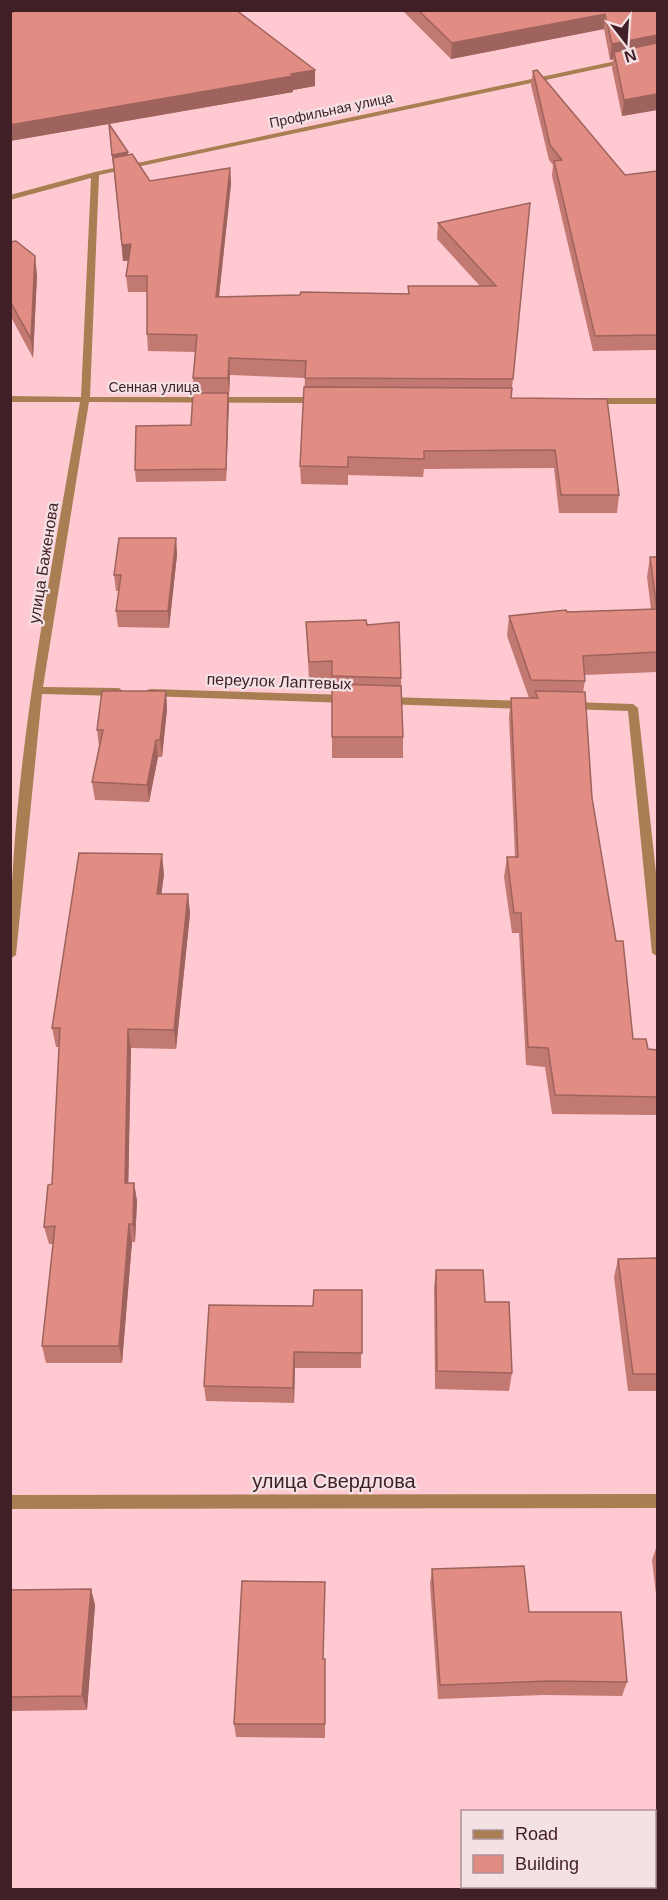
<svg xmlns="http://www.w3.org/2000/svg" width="668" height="1900" viewBox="0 0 668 1900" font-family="Helvetica,sans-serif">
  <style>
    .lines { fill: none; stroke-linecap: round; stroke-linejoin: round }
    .minor { fill: #a87e52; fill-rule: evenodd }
    .wall { fill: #c27972 }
    .shaded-wall { fill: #9e635c }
    .building { fill: #e18d84; stroke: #9e635c; stroke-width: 1.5 }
    .labels { text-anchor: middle; stroke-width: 4.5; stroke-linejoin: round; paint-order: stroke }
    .far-street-label { font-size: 14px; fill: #401f26; stroke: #f4e1e4 }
    .street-label { font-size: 16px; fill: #401f26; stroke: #f4e1e4 }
    .near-street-label { font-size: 20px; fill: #401f26; stroke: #f4e1e4 }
  </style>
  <rect width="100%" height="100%" fill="#ffc9d2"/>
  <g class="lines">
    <!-- minor -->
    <path class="minor" d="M658 52V56L99 175 90 397H320L324 400 320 403 89 402 43 687 119 688 124 692 119 696 42 694 16 955 10 959C10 772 49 586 80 402H10V396L81 397 91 178 10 200V195L95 172Z
      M658 398V404H593L589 401 593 398Z
      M151 689 347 695 352 699 347 703 147 696 146 693 147 690Z
      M388 697 527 701 532 705 527 709 384 704 383 701Z
      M571 702 633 704 638 708 658 891V957L652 953 628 711 567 709 566 706 567 703Z
      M658 1494V1508L10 1509V1495Z"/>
  </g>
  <!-- wall -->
  <path class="wall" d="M10 10 315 86 293 90V92L109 124 128 152V155L150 181 230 168 231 184 219 297 408 294V286H480L437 239 438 223 530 203 511 398 619 495 617 513H559L554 468 424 469 423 477 348 475V485L301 484 300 466 305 378 230 375 229 395H228L226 481 136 482 135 470 191 425 194 393 193 378 195 352 148 351 147 334V292H128L126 276 128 261H123L109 124 10 141Z
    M402 10H657V110L622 116 612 68 613 59 610 60 604 29 451 59Z
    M533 71 625 175 657 171V350L593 351 552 176 553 165 549 160 531 85Z
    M10 242 37 275 33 358 10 315Z
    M176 538 177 555 169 628 118 627 116 611 119 591H116L114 575Z
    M650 557H657V672L584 675 585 681 583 692 592 798 633 1039 648 1049 657 1050V1115L552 1114 545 1067 526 1065 519 933H512L504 877 507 857H515L509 717 511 698H529L507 636 509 616 567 612 651 609 647 577Z
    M306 622 367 625 401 678 403 737V758H332V679L309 680Z
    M166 691 167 709 162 757H158L149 802 95 800 92 782 99 746 97 730Z
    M164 874 161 894H188L190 914 176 1049 131 1048 128 1183H134L137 1201 135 1242H132L122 1363H46L42 1346 53 1244H49L44 1227 52 1184 59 1047H56L52 1028Z
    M657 1258V1391H628L614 1277 618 1259Z
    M436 1270 512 1373 509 1391 435 1389 434 1288Z
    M362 1290 361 1368H295L294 1403 206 1401 204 1386 313 1306Z
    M657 1545V1603L652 1560Z
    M432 1569 529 1612 627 1682 622 1696 544 1695 438 1699 430 1584Z
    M325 1582 323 1659H325V1738L236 1737 234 1724Z
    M91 1589 95 1605 87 1710 10 1711V1590Z"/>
  <!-- shaded-wall -->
  <path class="shaded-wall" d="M605 14 604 29 451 59 452 43Z
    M657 35V50L614 52 613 59 610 60 612 44Z
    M315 70V86L293 90V92L10 141V125Z
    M657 94V110L622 116 624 100Z
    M128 152 129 163 113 166 112 155Z
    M230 168 231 184 217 314 216 297Z
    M131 244 133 260 123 261 122 245Z
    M35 256 37 275 33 358 31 339Z
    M229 358 230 375 229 395 228 378Z
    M228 393 229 405 226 481V469Z
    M176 538 177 555 169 628 168 611Z
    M166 691 167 709 162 757 160 740Z
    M156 740 158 757 149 802 147 785Z
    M162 854 164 874 159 913 157 894Z
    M188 894 190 914 176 1049 174 1030Z
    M128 1029 131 1048 128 1201 125 1183Z
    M134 1183 137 1201 135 1242 133 1224Z
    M129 1224 132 1242 122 1363 119 1346Z
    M294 1352 295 1368 294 1403 293 1388Z
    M91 1589 95 1605 87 1710 82 1696Z"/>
  <!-- building -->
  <path class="building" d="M19 10H236L315 70 291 74 293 76 10 125V13Z
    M418 10H657V35L612 44 605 14 452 43Z
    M657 43V94L624 100 614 52Z
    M537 70 625 175 657 171V335L595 336 554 161 562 160 550 145 533 71Z
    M109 124 128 152 112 155Z
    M132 154 150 181 230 168 216 297 300 295 301 292 409 294 408 286H496L438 223 530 203 513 379 305 378 306 361 229 358 228 378H193L197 335 147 334V276H126L131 244 122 245 113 158Z
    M16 241 35 256 31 339 10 301V242Z
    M304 387 512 388 511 398 607 399 619 495H561L555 450 424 451V459L348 457V467L300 466Z
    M193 393H228L226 469 135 470 136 426 191 425Z
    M119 538H176L168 611H116L121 575H114Z
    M650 557H657V652L583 656 585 681 531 680 509 616 566 610 567 612 657 609Z
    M366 620 367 625 399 622 401 678 332 676V661L309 662 306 622Z
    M332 684 401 686 403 737H332Z
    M102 691H166L160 740H156L147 785 92 782 103 730H97Z
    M535 691 585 692 592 798 616 941H623L633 1039H646L648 1049 657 1050V1097L555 1095 548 1048 528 1047 521 913H514L507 857H518L511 698H538Z
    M79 853 162 854 157 894H188L174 1030 128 1029 125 1183H134L133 1224H129L119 1346H42L55 1226 44 1227 48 1185 52 1184 60 1028H52Z
    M657 1258V1374H633L618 1259Z
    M436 1270H483L485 1302H509L512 1373 437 1371Z
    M314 1290H362V1353L294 1352 293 1388 204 1386 209 1305 313 1306Z
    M524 1566 529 1612H621L627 1682 548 1681 440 1685 432 1569Z
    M242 1581 325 1582 323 1659H325V1724H234Z
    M91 1589 82 1696 10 1697V1590Z
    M607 1887H618L648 1890H607Z"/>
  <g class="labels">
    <!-- far-street labels -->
    <g class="far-street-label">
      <text transform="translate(331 110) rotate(-12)" y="5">Профильная улица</text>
      <text x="154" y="392">Сенная улица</text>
    </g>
    <!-- street labels -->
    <g class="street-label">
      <text transform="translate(43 563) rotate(-81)" y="6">улица Баженова</text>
      <text transform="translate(279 681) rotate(2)" y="6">переулок Лаптевых</text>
    </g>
    <!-- near-street labels -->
    <g class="near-street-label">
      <text x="334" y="1488">улица Свердлова</text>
    </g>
  </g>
  <!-- border -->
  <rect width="668" height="1900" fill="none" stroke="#401f26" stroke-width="24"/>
  <!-- legend -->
  <rect x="461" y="1810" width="195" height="78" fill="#f4e1e4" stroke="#ac9398" stroke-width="1.5"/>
  <rect x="473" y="1830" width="30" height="9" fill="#a87e52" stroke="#ac9398" stroke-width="1.5"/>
  <text x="515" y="1840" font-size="18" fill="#401f26">Road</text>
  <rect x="473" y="1855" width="30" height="18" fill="#e18d84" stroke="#ac9398" stroke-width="1.5"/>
  <text x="515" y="1870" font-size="18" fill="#401f26">Building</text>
  <!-- north arrow -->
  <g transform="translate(626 42) rotate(163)" stroke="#f4e1e4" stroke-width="4.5" paint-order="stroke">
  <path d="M0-4.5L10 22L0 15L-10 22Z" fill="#401f26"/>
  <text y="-9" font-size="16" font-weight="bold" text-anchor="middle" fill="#401f26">N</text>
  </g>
</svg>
